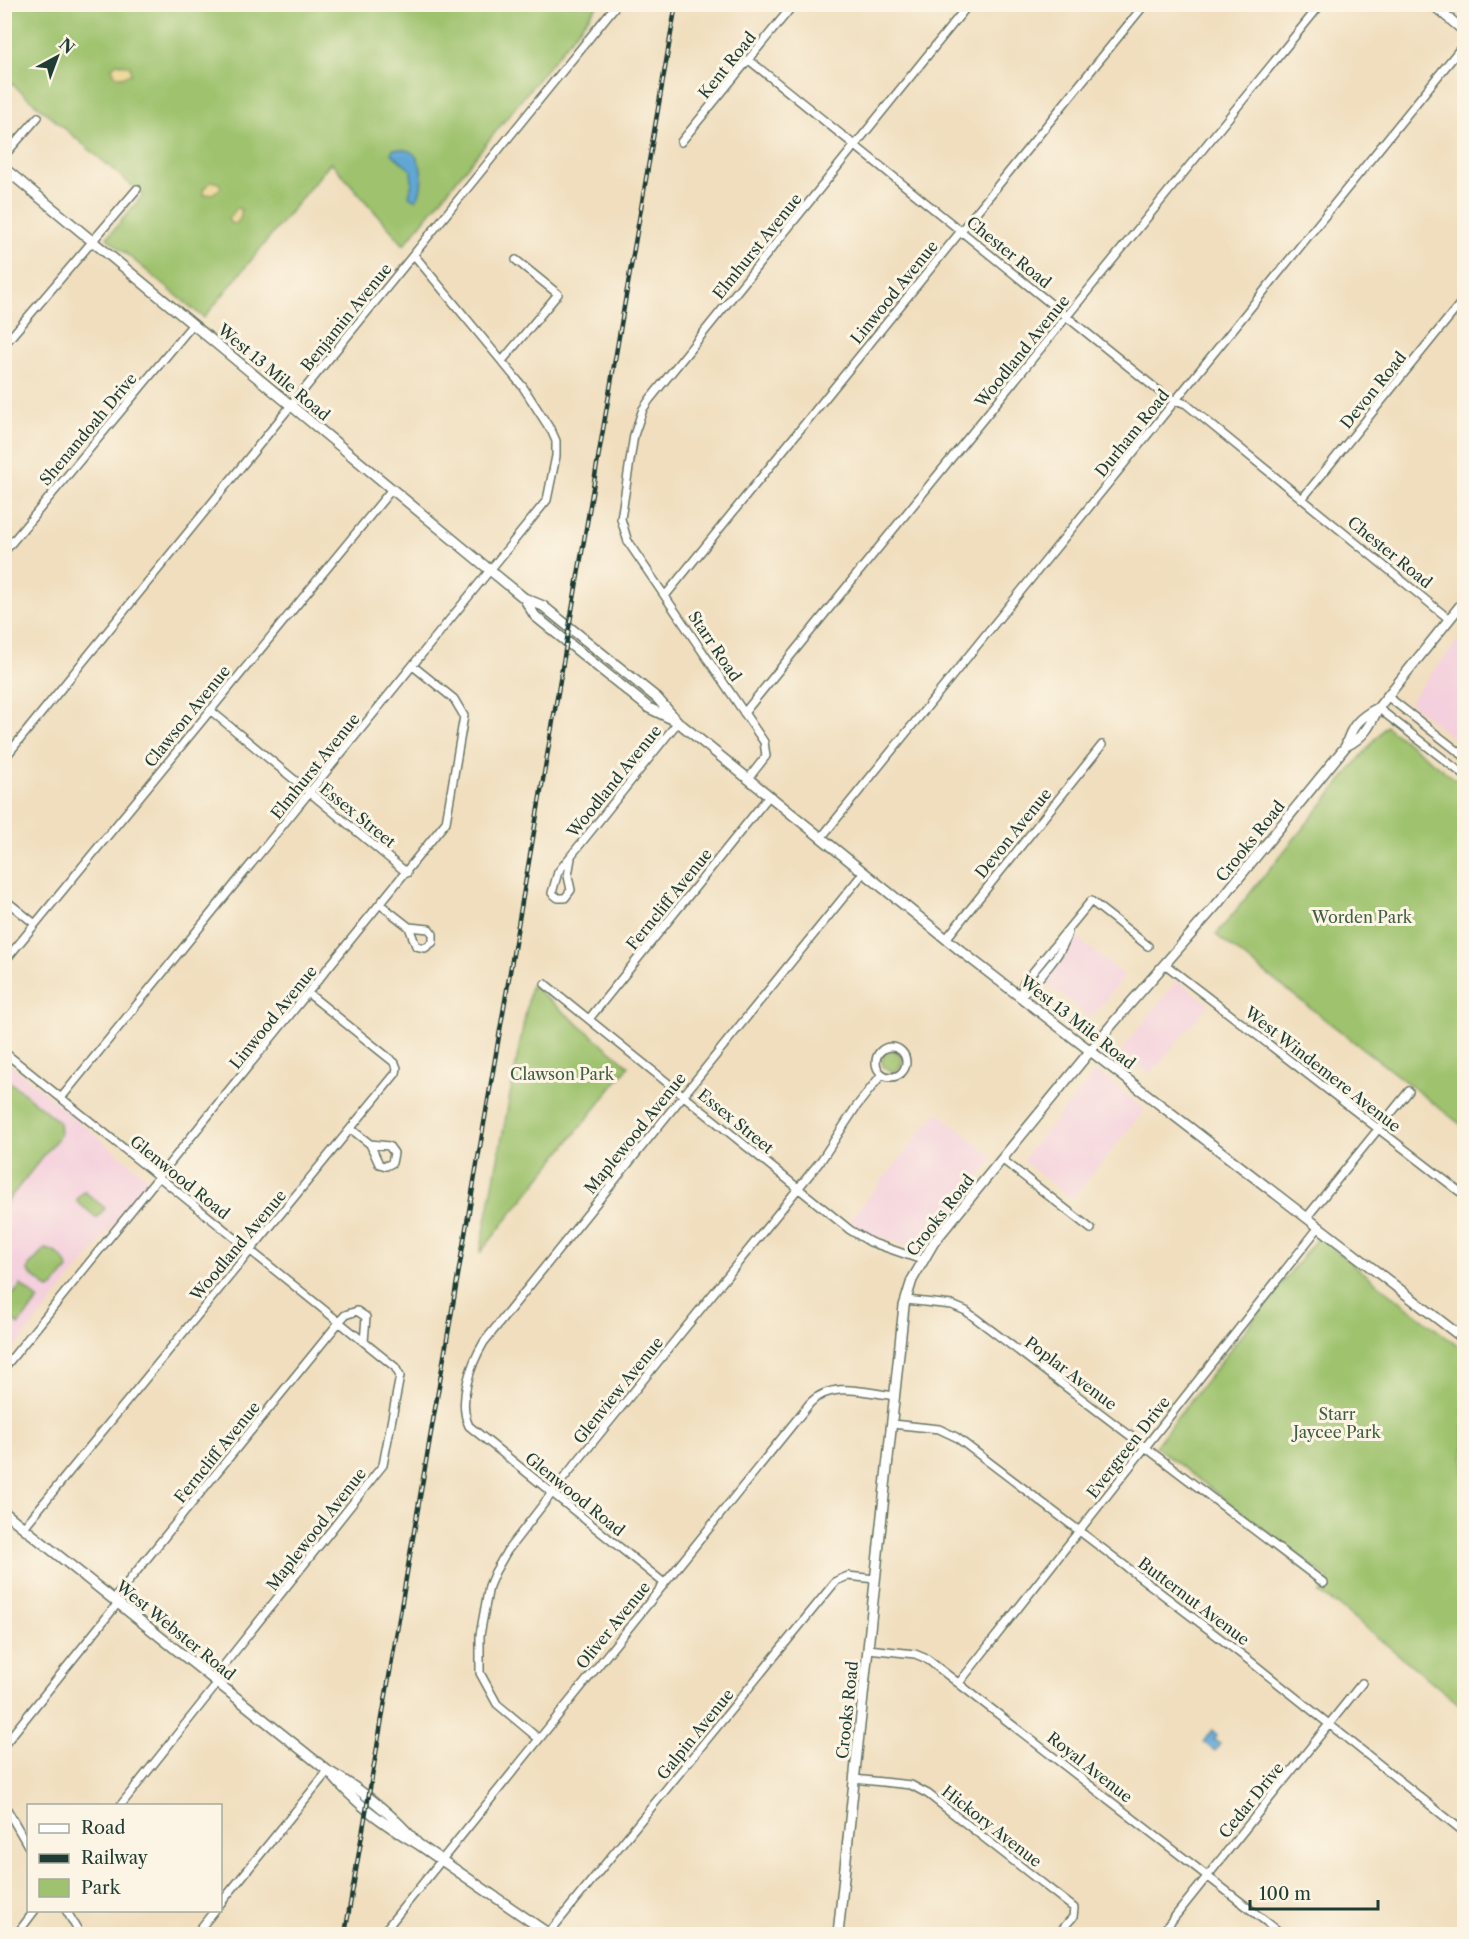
<svg xmlns="http://www.w3.org/2000/svg" width="1469" height="1939" viewBox="0 0 1469 1939" font-family="'Libre Caslon Text',serif">
  <style>
    .built { fill: #f4cfdd }
    .green { fill: #9ec26d; stroke: #5e8050; stroke-width: 1.5 }
    .sand { fill: #eeda9e; stroke: #868c69; stroke-width: 1.5 }
    .water { fill: #60a7d6; stroke: #407285; stroke-width: 1.5 }
    .lines { fill: none; stroke-linecap: round; stroke-linejoin: round }
    .street-casing { stroke: #687564; stroke-width: 10 }
    .secondary-casing { stroke: #687564; stroke-width: 12 }
    .street { stroke: #fff; stroke-width: 7 }
    .secondary { stroke: #fff; stroke-width: 9 }
    .rail-casing { stroke: #1f3d34; stroke-width: 4.5 }
    .rail { stroke: #fcf5e5; stroke-width: 2; stroke-dasharray: 7; stroke-linecap: butt }
    .labels { text-anchor: middle; stroke-width: 6; stroke-linejoin: round; paint-order: stroke }
    .street-label { font-size: 16px; fill: #1f3d34; stroke: #fcf5e5 }
    .park-label { font-size: 16px; fill: #3f5e42; stroke: #fcf5e5 }
  </style>
  <rect width="100%" height="100%" fill="#fcf5e5"/>
  <filter id="ink" filterUnits="userSpaceOnUse"><feTurbulence type="fractalNoise" baseFrequency=".0167" numOctaves="2"/><feDisplacementMap in="SourceGraphic" scale="12" xChannelSelector="R" yChannelSelector="G"/><feConvolveMatrix kernelMatrix="1 2 1 2 8 2 1 2 1" color-interpolation-filters="sRGB"/></filter>
  <filter id="wash" filterUnits="userSpaceOnUse"><feTurbulence type="fractalNoise" baseFrequency=".008" numOctaves="4" result="noise"/><feDisplacementMap in="SourceGraphic" scale="24" xChannelSelector="R" yChannelSelector="G"/><feGaussianBlur stdDeviation="1.35" result="paint"/><feColorMatrix in="noise" values="0 0 0 0 0 0 0 0 0 0 0 0 0 0 0 0 0 1.4 0 .05"/><feComposite in="paint" operator="in"/></filter>
  <g filter="url(#wash)">
    <rect width="100%" height="100%" fill="#f0debe"/>
    <!-- built -->
    <path class="built" d="M1464 633V747L1409 702Z
      M1076 937 1125 976 1090 1018 1041 979Z
      M1177 980 1209 1004 1150 1074 1121 1051Z
      M5 1060 150 1180 5 1360Z
      M1096 1071 1145 1109 1072 1199 1022 1160Z
      M938 1112 994 1158 919 1250 863 1232 849 1221Z"/>
    <!-- green -->
    <path class="green" d="M5 5H598L404 245 331 162 204 318 107 238 143 195 5 78Z
      M1386 726 1464 786V1127L1216 935Z
      M531 985 629 1066 480 1253Z
      M882 1061a10 10 0 1 1 20 0a10 10 0 1 1-20 0Z
      M5 1078 59 1122 60 1135 5 1204Z
      M84 1191 105 1208 97 1218 76 1201Z
      M1318 1237 1464 1351V1708L1339 1606 1319 1593 1329 1579 1155 1446Z
      M45 1249C55 1250 67 1260 68 1269L53 1287 49 1289 28 1272 29 1266Z
      M21 1285 39 1300 18 1325 5 1314V1304Z"/>
    <!-- sand -->
    <path class="sand" d="M117 63 130 66 131 74 121 77 115 75 112 67Z
      M212 181 219 183 221 188 212 194 204 195 203 189Z
      M237 208 241 209V217L237 223 231 224 228 219Z"/>
    <!-- water -->
    <path class="water" d="M393 149C399 149 408 149 413 153 424 163 424 189 416 200L409 196 412 183 411 170 391 153Z
      M1212 1730 1217 1736 1214 1740 1220 1744 1215 1751 1203 1742Z"/>
  </g>
  <g filter="url(#ink)">
    <g class="lines">
      <!-- street casing -->
      <g class="street-casing">
        <path id="street" d="M749 60 1165 396 1186 404 1449 619
          M681 142 794 4
          M4 156 38 117
          M4 345 137 189
          M502 361 558 294 516 260
          M1302 499 1464 299
          M4 552 193 324
          M665 596 1145 4
          M1387 696 1464 756
          M1378 708 1464 775
          M210 710 407 873
          M744 713 1321 4
          M4 759 617 4
          M748 779 766 756 764 742 628 542 621 519 634 435 643 409 650 399 969 4
          M821 838 1464 44
          M571 858 568 876 571 890 565 898H558L552 893 558 872 678 722
          M4 899 35 924
          M381 905 409 927 416 946 425 948 433 942V934L429 929 409 927
          M946 939 1102 745
          M4 962 392 489
          M1166 965 1464 1195
          M545 984 850 1230 870 1242 922 1260
          M1020 996 1024 983 1091 901 1148 946
          M1020 996C1036 983 1066 950 1068 931
          M589 1019 769 796
          M876 1062a15 15 0 1 1 30 0a15 15 0 1 1-30 0Z
          M4 1052 395 1367 400 1376 383 1465 213 1679
          M61 1098 547 500 556 456V441L552 432 523 387 414 255
          M351 1129 370 1144 379 1164 386 1166 392 1163 394 1153 389 1146 370 1144
          M1003 1160 1091 1229
          M1307 1217 1409 1091
          M906 1300 952 1305 966 1311 1324 1583
          M4 1368 446 822 464 716 454 699 413 666
          M892 1424 939 1429 956 1437 1250 1661 1464 1832
          M24 1527 396 1073 397 1068 395 1063 309 994
          M664 1583 469 1426C457 1401 471 1364 484 1342L864 872
          M114 1599 345 1315 357 1311 366 1317 364 1342
          M868 1649 915 1654 927 1659 1282 1934
          M959 1683 1319 1227
          M539 1739 497 1704 480 1673V1635L489 1586 495 1572 507 1551 559 1484 822 1159 856 1107 882 1074
          M4 1745 118 1603
          M854 1779 911 1785 928 1794 1074 1908 1073 1917 1058 1934
          M4 1804 28 1846
          M120 1806 218 1683
          M220 1904 328 1771
          M66 1910 80 1934
          M17 1934 35 1910
          M196 1934 215 1910
          M382 1934 810 1403C833 1380 866 1393 895 1396
          M548 1934 836 1581 848 1576 875 1579
          M1161 1934 1362 1683"/>
      </g>
      <!-- secondary casing -->
      <g class="secondary-casing">
        <path id="secondary" d="M1432 4 1464 31
          M4 168 491 571 524 598 535 616 649 708 674 720
          M524 598 543 606 657 698 678 722 966 955 1464 1339
          M1346 746C1351 726 1360 717 1378 708
          M4 1512 328 1771C363 1790 392 1814 418 1844
          M332 1775C355 1803 386 1826 418 1844L549 1934
          M838 1934 904 1306 912 1280 934 1242 1114 1022 1219 902 1346 746C1364 737 1370 726 1378 708L1464 601"/>
      </g>
      <!-- street -->
      <use href="#street" class="street"/>
      <!-- secondary -->
      <use href="#secondary" class="secondary"/>
      <!-- rail casing -->
      <g class="rail-casing">
        <path id="rail" d="M345 1934 676 4"/>
      </g>
      <!-- rail -->
      <use href="#rail" class="rail"/>
    </g>
  </g>
  <g class="labels">
    <!-- street labels -->
    <g class="street-label">
      <text transform="translate(727 65) rotate(-51)" y="6">Kent Road</text>
      <text transform="translate(757 246) rotate(-51)" y="6">Elmhurst Avenue</text>
      <text transform="translate(1009 252) rotate(39)" y="6">Chester Road</text>
      <text transform="translate(894 292) rotate(-51)" y="6">Linwood Avenue</text>
      <text transform="translate(346 317) rotate(-51)" y="6">Benjamin Avenue</text>
      <text transform="translate(1022 351) rotate(-51)" y="6">Woodland Avenue</text>
      <text transform="translate(274 372) rotate(40)" y="6">West 13 Mile Road</text>
      <text transform="translate(1373 390) rotate(-51)" y="6">Devon Road</text>
      <text transform="translate(88 429) rotate(-50)" y="6">Shenandoah Drive</text>
      <text transform="translate(1132 433) rotate(-51)" y="6">Durham Road</text>
      <text transform="translate(1390 552) rotate(39)" y="6">Chester Road</text>
      <text transform="translate(715 646) rotate(56)" y="6">Starr Road</text>
      <text transform="translate(187 716) rotate(-51)" y="6">Clawson Avenue</text>
      <text transform="translate(315 766) rotate(-51)" y="6">Elmhurst Avenue</text>
      <text transform="translate(614 781) rotate(-51)" y="6">Woodland Avenue</text>
      <text transform="translate(358 815) rotate(39)" y="6">Essex Street</text>
      <text transform="translate(1013 833) rotate(-51)" y="6">Devon Avenue</text>
      <text transform="translate(1250 841) rotate(-51)" y="6">Crooks Road</text>
      <text transform="translate(669 899) rotate(-51)" y="6">Ferncliff Avenue</text>
      <text transform="translate(273 1017) rotate(-51)" y="6">Linwood Avenue</text>
      <text transform="translate(1078 1022) rotate(38)" y="6">West 13 Mile Road</text>
      <text transform="translate(1323 1069) rotate(38)" y="6">West Windemere Avenue</text>
      <text transform="translate(736 1121) rotate(39)" y="6">Essex Street</text>
      <text transform="translate(635 1133) rotate(-51)" y="6">Maplewood Avenue</text>
      <text transform="translate(180 1177) rotate(39)" y="6">Glenwood Road</text>
      <text transform="translate(940 1215) rotate(-52)" y="6">Crooks Road</text>
      <text transform="translate(238 1245) rotate(-50)" y="6">Woodland Avenue</text>
      <text transform="translate(1071 1373) rotate(37)" y="6">Poplar Avenue</text>
      <text transform="translate(618 1390) rotate(-51)" y="6">Glenview Avenue</text>
      <text transform="translate(1128 1447) rotate(-52)" y="6">Evergreen Drive</text>
      <text transform="translate(217 1452) rotate(-51)" y="6">Ferncliff Avenue</text>
      <text transform="translate(575 1494) rotate(39)" y="6">Glenwood Road</text>
      <text transform="translate(316 1529) rotate(-52)" y="6">Maplewood Avenue</text>
      <text transform="translate(1194 1601) rotate(37)" y="6">Butternut Avenue</text>
      <text transform="translate(613 1625) rotate(-51)" y="6">Oliver Avenue</text>
      <text transform="translate(176 1630) rotate(39)" y="6">West Webster Road</text>
      <text transform="translate(847 1710) rotate(-84)" y="6">Crooks Road</text>
      <text transform="translate(695 1734) rotate(-51)" y="6">Galpin Avenue</text>
      <text transform="translate(1090 1767) rotate(38)" y="6">Royal Avenue</text>
      <text transform="translate(1251 1800) rotate(-51)" y="6">Cedar Drive</text>
      <text transform="translate(992 1826) rotate(38)" y="6">Hickory Avenue</text>
    </g>
    <!-- park labels -->
    <g class="park-label">
      <text x="1362" y="923">Worden Park</text>
      <text x="562" y="1080">Clawson Park</text>
      <text x="1337" y="1420">Starr<tspan x="1337" dy="18">Jaycee Park</tspan></text>
    </g>
  </g>
  <!-- margin -->
  <rect width="1469" height="1939" fill="none" stroke="#fcf5e5" stroke-width="24"/>
  <!-- legend -->
  <rect x="27" y="1804" width="195" height="108" fill="#fcf5e5" stroke="#a4ab9e" stroke-width="1.5"/>
  <rect x="39" y="1824" width="30" height="9" fill="#ffffff" stroke="#a4ab9e" stroke-width="1.5"/>
  <text x="81" y="1834" font-size="18" fill="#1f3d34">Road</text>
  <rect x="39" y="1854" width="30" height="9" fill="#1f3d34" stroke="#a4ab9e" stroke-width="1.5"/>
  <text x="81" y="1864" font-size="18" fill="#1f3d34">Railway</text>
  <rect x="39" y="1879" width="30" height="18" fill="#9ec26d" stroke="#a4ab9e" stroke-width="1.5"/>
  <text x="81" y="1894" font-size="18" fill="#1f3d34">Park</text>
  <!-- north arrow -->
  <g transform="translate(57 57) rotate(41)" stroke="#fcf5e5" stroke-width="4.5" paint-order="stroke">
  <path d="M0-4.5L10 22L0 15L-10 22Z" fill="#1f3d34"/>
  <text y="-9" font-size="16" font-weight="bold" text-anchor="middle" fill="#1f3d34">N</text>
  </g>
  <!-- scale -->
  <path d="M1250 1900v9h128v-9" fill="none" stroke="#1f3d34" stroke-width="3"/>
  <text x="1259" y="1900" font-size="18" fill="#1f3d34" stroke="#fcf5e5" stroke-width="4.5" paint-order="stroke">100 m</text>
</svg>
